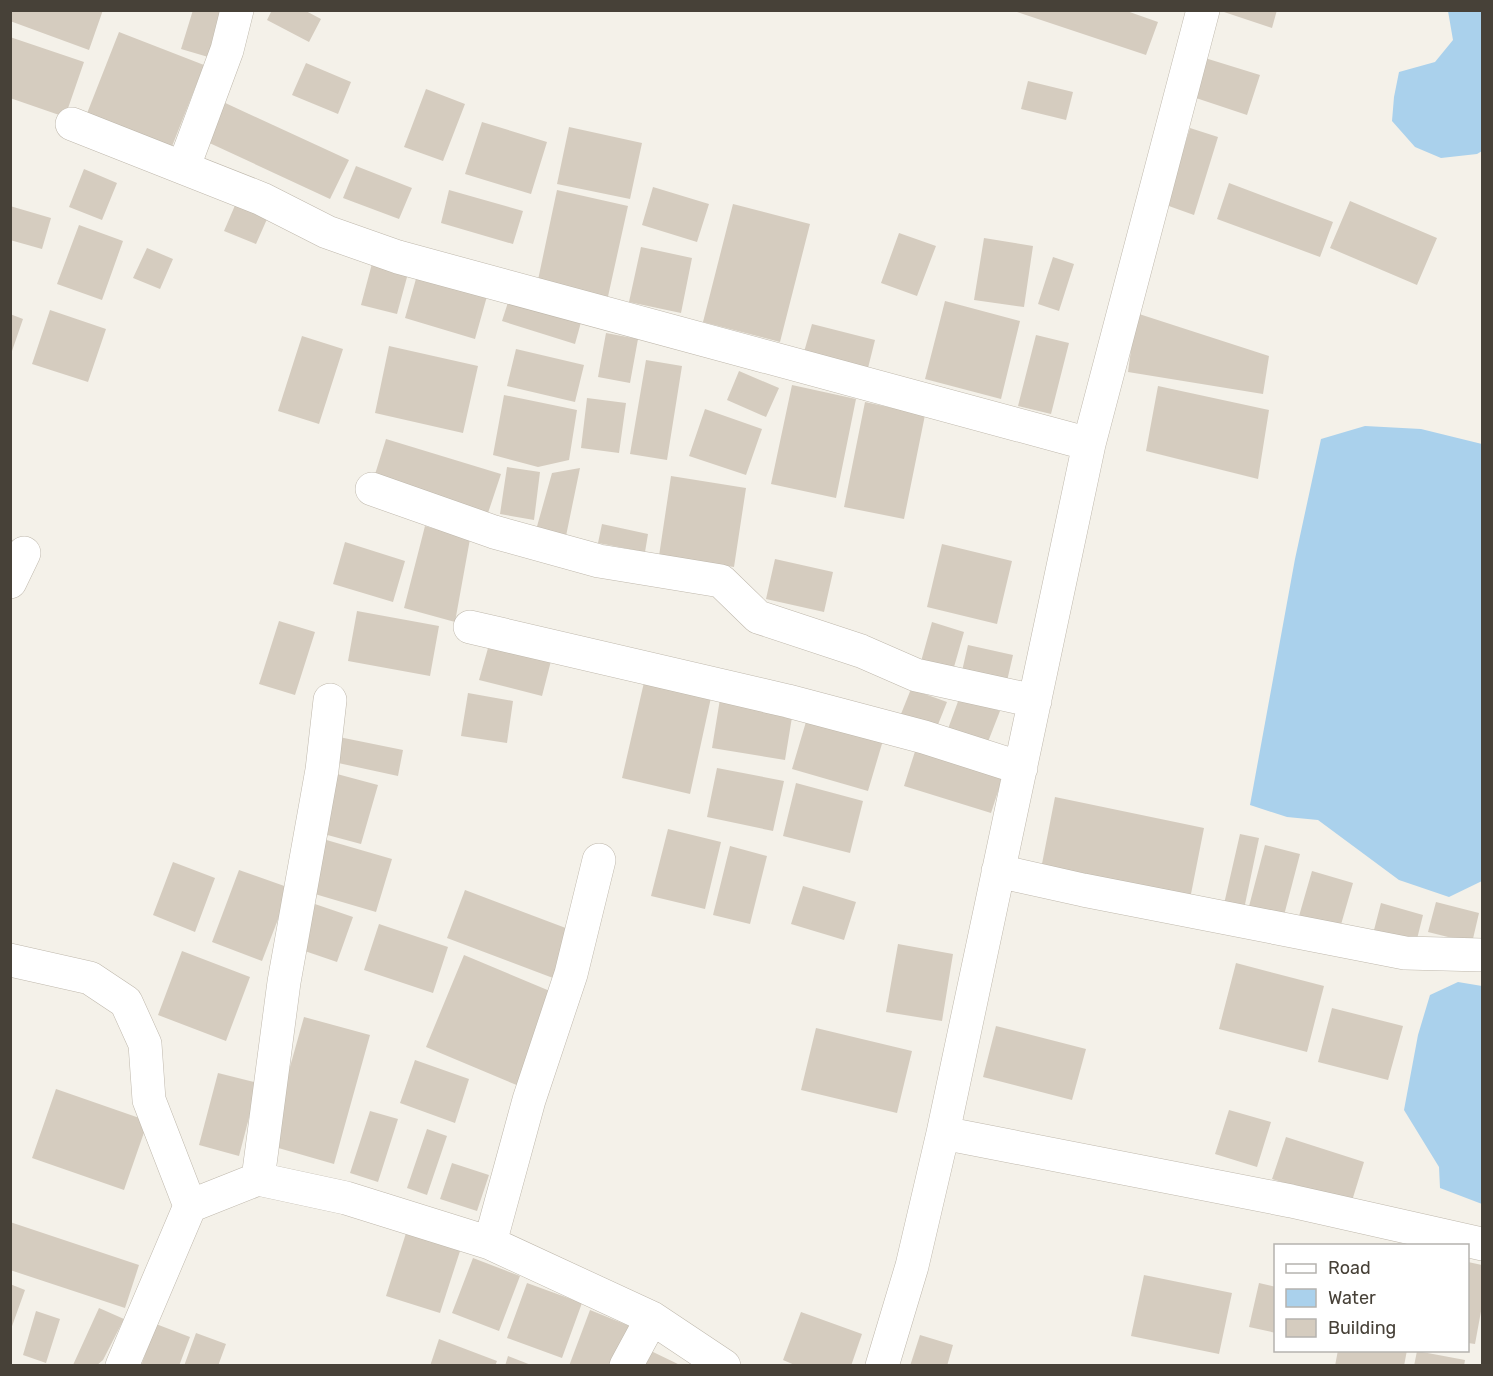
<svg xmlns="http://www.w3.org/2000/svg" width="1493" height="1376" viewBox="0 0 1493 1376" font-family="Rubik,sans-serif">
  <style>
    .water { fill: #aad1ec }
    .building { fill: #d5ccbf }
    .lines { fill: none; stroke-linecap: round; stroke-linejoin: round }
    .street-casing { stroke: #bfb8ac; stroke-width: 34 }
    .street { stroke: #fff; stroke-width: 33 }
  </style>
  <rect width="100%" height="100%" fill="#f4f1e9"/>
  <!-- water -->
  <path class="water" d="M1448 11H1482V151L1477 154 1441 158 1415 147 1392 121 1394 97 1399 72 1435 62 1453 40Z
    M1365 426 1421 429 1482 444V881L1449 897 1399 880 1318 820 1287 817 1250 805 1295 559 1321 439Z
    M1458 982 1482 986V1204L1440 1188 1439 1167 1404 1110 1418 1035 1430 995Z"/>
  <!-- building -->
  <path class="building" d="M10 10H103L89 50 10 21Z
    M193 10H230L215 59 181 49Z
    M272 10H304L321 19 309 42 267 20Z
    M1017 10H1124L1158 22 1146 55 1017 12Z
    M1218 10H1277L1272 28Z
    M119 32 204 65 169 154 84 121Z
    M10 37 84 62 65 117 10 98Z
    M1205 58 1260 75 1247 115 1193 97Z
    M306 63 351 82 338 114 292 95Z
    M1028 81 1073 92 1066 120 1021 109Z
    M426 89 465 104 443 161 404 147Z
    M221 101 349 160 330 199 203 140Z
    M482 122 547 142 531 194 465 174Z
    M569 127 642 143 630 199 557 184Z
    M1190 128 1218 137 1194 215 1166 205Z
    M356 166 412 188 399 219 343 198Z
    M84 169 117 183 102 220 69 207Z
    M1229 183 1333 222 1320 257 1217 219Z
    M653 187 709 204 697 242 642 225Z
    M449 190 523 211 513 244 441 223Z
    M557 190 628 206 607 301 538 280Z
    M239 196 271 210 256 244 224 231Z
    M1350 201 1437 238 1417 285 1330 248Z
    M733 204 810 224 780 342 703 322Z
    M10 206 51 218 42 249 10 240Z
    M79 225 123 241 102 300 57 284Z
    M899 233 936 246 917 296 881 283Z
    M984 238 1033 246 1024 307 974 300Z
    M641 247 692 258 681 313 629 302Z
    M147 248 173 259 160 289 133 278Z
    M374 256 410 266 397 314 361 305Z
    M1053 257 1074 264 1059 311 1038 304Z
    M419 268 489 289 475 339 405 318Z
    M511 293 583 315 575 344 502 321Z
    M945 301 1020 321 1001 399 925 379Z
    M50 310 106 329 88 382 32 364Z
    M1136 313 1269 356 1263 394 1128 372Z
    M10 314 23 319 11 354H10Z
    M812 324 875 340 868 368 804 352Z
    M606 333 638 339 630 383 598 377Z
    M1036 335 1069 343 1051 414 1018 406Z
    M302 336 343 349 319 424 278 411Z
    M389 346 478 366 463 433 375 413Z
    M516 349 584 365 575 402 507 386Z
    M646 360 682 366 667 460 630 454Z
    M739 371 779 388 766 417 727 400Z
    M792 385 856 399 836 498 771 484Z
    M1158 386 1269 410 1258 479 1146 451Z
    M504 395 577 410 569 460 538 467 493 455Z
    M587 398 626 403 619 453 581 448Z
    M865 402 925 415 904 519 844 507Z
    M705 409 762 429 746 475 689 456Z
    M386 439 501 474 486 519 372 484Z
    M507 467 540 472 534 520 500 514Z
    M580 468 566 536 536 530 552 473Z
    M671 476 746 488 734 567 659 556Z
    M602 524 648 534 645 552 598 543Z
    M425 526 470 539 455 622 404 608Z
    M345 542 405 561 393 602 333 584Z
    M942 544 1012 561 997 624 927 607Z
    M775 559 833 572 824 612 766 599Z
    M357 611 439 626 430 676 348 661Z
    M279 621 315 632 295 695 259 684Z
    M932 622 964 632 952 674 920 665Z
    M490 641 552 657 542 696 479 680Z
    M968 645 1013 655 1007 681 962 671Z
    M645 678 712 693 690 794 622 778Z
    M911 689 947 702 935 732 899 719Z
    M468 693 513 701 507 743 461 736Z
    M960 696 1000 711 984 752 945 737Z
    M720 699 793 711 785 760 712 748Z
    M808 715 884 737 868 791 792 769Z
    M334 736 403 750 398 776 329 761Z
    M918 742 1005 770 991 813 904 786Z
    M717 768 784 781 773 831 707 817Z
    M337 774 378 785 361 844 320 833Z
    M796 783 863 801 850 853 783 836Z
    M1055 797 1204 828 1190 899 1041 869Z
    M668 829 721 842 705 909 651 896Z
    M1240 834 1259 838 1244 909 1224 904Z
    M323 839 392 859 376 912 308 892Z
    M1265 845 1300 854 1282 923 1247 914Z
    M730 846 767 856 750 924 713 915Z
    M173 862 215 878 195 932 153 915Z
    M239 870 290 888 262 961 212 942Z
    M1312 871 1353 883 1338 935 1297 923Z
    M803 886 856 902 844 940 791 924Z
    M465 890 571 930 553 978 447 938Z
    M309 902 353 917 337 962 293 947Z
    M1436 902 1479 913 1472 943 1428 932Z
    M1381 903 1423 915 1416 943 1374 930Z
    M379 924 448 947 433 993 364 970Z
    M898 944 953 954 942 1021 886 1012Z
    M182 951 250 977 226 1041 158 1015Z
    M464 955 557 994 519 1086 426 1047Z
    M1236 963 1324 986 1307 1052 1219 1029Z
    M1332 1008 1403 1026 1388 1080 1318 1062Z
    M304 1017 370 1035 334 1164 268 1145Z
    M996 1026 1086 1049 1072 1100 983 1077Z
    M816 1028 912 1051 897 1113 801 1090Z
    M415 1060 469 1079 455 1123 400 1103Z
    M218 1073 258 1083 239 1156 199 1145Z
    M56 1089 148 1121 124 1190 32 1158Z
    M1229 1110 1271 1122 1257 1167 1215 1154Z
    M370 1111 398 1119 378 1182 350 1173Z
    M427 1129 447 1136 427 1195 407 1188Z
    M1286 1137 1364 1162 1351 1204 1272 1179Z
    M452 1163 489 1175 477 1211 440 1199Z
    M10 1222 139 1265 125 1308 10 1270Z
    M407 1230 461 1248 440 1313 386 1296Z
    M473 1258 520 1276 499 1331 452 1313Z
    M1468 1262 1482 1265V1306L1475 1344 1468 1343Z
    M1144 1275 1232 1293 1219 1354 1131 1336Z
    M527 1283 582 1303 562 1358 507 1338Z
    M1259 1283 1276 1287V1333L1249 1327Z
    M10 1284 25 1290 11 1329H10Z
    M99 1308 124 1319 103 1360 96 1366 73 1365Z
    M590 1310 632 1327 617 1366H569Z
    M36 1311 60 1319 46 1363 23 1355Z
    M801 1312 862 1334 851 1366H797L783 1360Z
    M156 1324 190 1337 179 1366H141Z
    M196 1333 226 1344 218 1366H184Z
    M920 1335 953 1345 947 1366H910Z
    M439 1339 497 1361 495 1366H430Z
    M1338 1350H1407L1404 1366H1335Z
    M651 1351 682 1366H644Z
    M1417 1351 1465 1360 1464 1366H1414Z
    M508 1356 531 1365V1366H505Z"/>
  <g class="lines">
    <!-- street casing -->
    <g class="street-casing">
      <path id="street" d="M72 124 262 199 327 232 398 257 1089 444
        M184 166 227 50 237 10
        M372 489 494 532 599 561 721 581 758 617 861 651 916 675 1035 701
        M10 582 24 553
        M470 627 788 701 924 737 1021 768
        M998 871 1083 890 1405 953 1482 955
        M10 960 90 978 126 1002 145 1044 149 1100 190 1206
        M943 1133 1291 1201 1482 1244
        M258 1179 284 982 322 770 330 700
        M490 1243 529 1100 571 974 599 860
        M122 1366 190 1206 258 1179 346 1198 490 1243 652 1318 724 1366
        M626 1366 652 1318
        M882 1366 912 1266 943 1133 1089 444 1203 10"/>
    </g>
    <!-- street -->
    <use href="#street" class="street"/>
  </g>
  <!-- border -->
  <rect width="1493" height="1376" fill="none" stroke="#474138" stroke-width="24"/>
  <!-- legend -->
  <rect x="1274" y="1244" width="195" height="108" fill="#ffffff" stroke="#b5b3af" stroke-width="1.5"/>
  <rect x="1286" y="1264" width="30" height="9" fill="#ffffff" stroke="#b5b3af" stroke-width="1.5"/>
  <text x="1328" y="1274" font-size="18" fill="#474138">Road</text>
  <rect x="1286" y="1289" width="30" height="18" fill="#aad1ec" stroke="#b5b3af" stroke-width="1.5"/>
  <text x="1328" y="1304" font-size="18" fill="#474138">Water</text>
  <rect x="1286" y="1319" width="30" height="18" fill="#d5ccbf" stroke="#b5b3af" stroke-width="1.5"/>
  <text x="1328" y="1334" font-size="18" fill="#474138">Building</text>
</svg>
